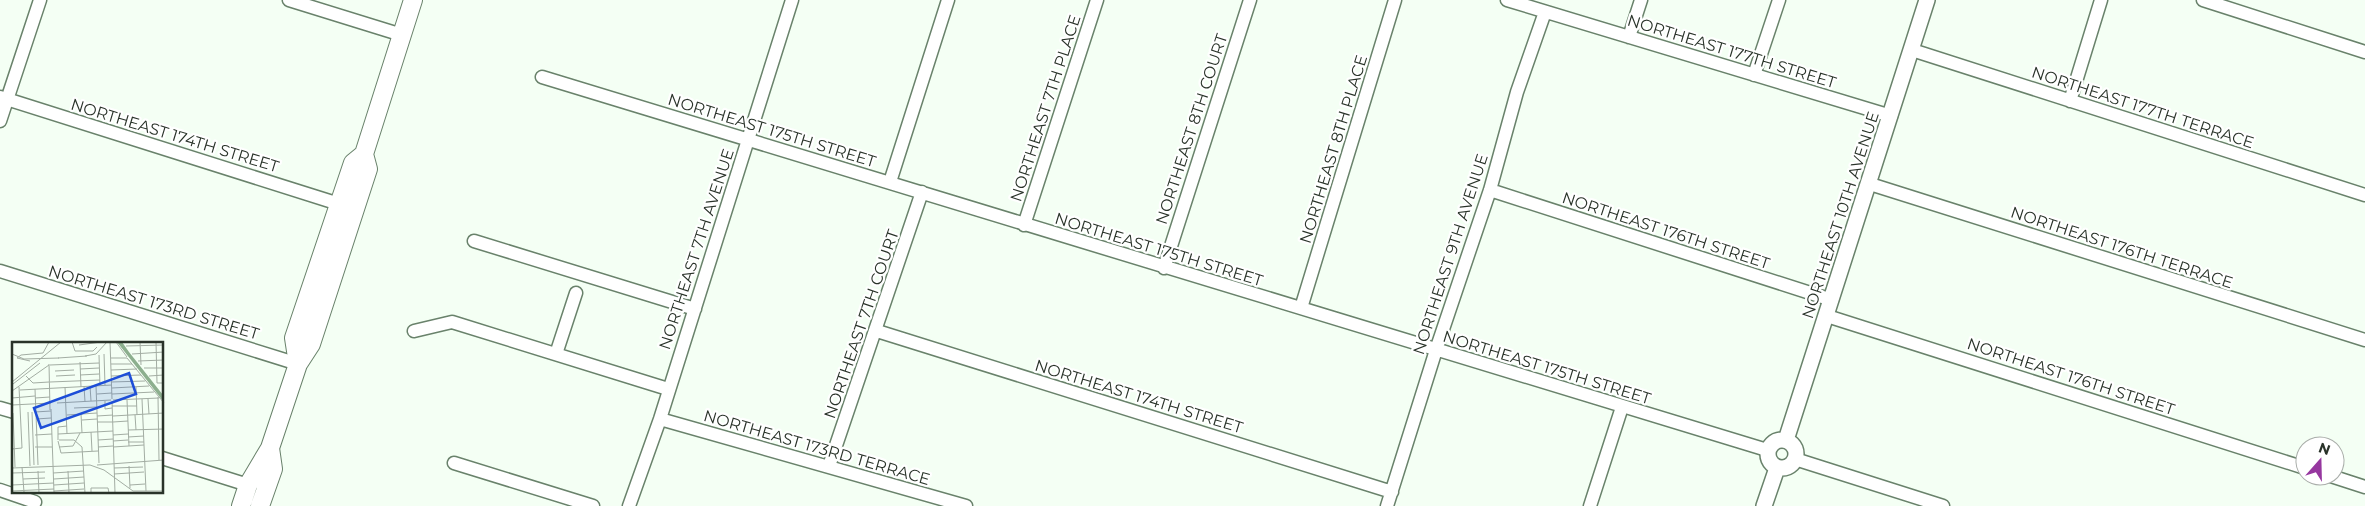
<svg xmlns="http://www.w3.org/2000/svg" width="2365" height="506" viewBox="0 0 2365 506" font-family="Montserrat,sans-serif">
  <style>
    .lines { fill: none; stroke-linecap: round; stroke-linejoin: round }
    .minor-casing { stroke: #69826b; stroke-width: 15 }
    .tertiary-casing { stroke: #69826b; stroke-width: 18 }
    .secondary-casing { stroke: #69826b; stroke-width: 20 }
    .minor { stroke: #fff; stroke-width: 12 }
    .tertiary { stroke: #fff; stroke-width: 15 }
    .secondary { stroke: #fff; stroke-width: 18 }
    .labels { text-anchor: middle; stroke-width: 4.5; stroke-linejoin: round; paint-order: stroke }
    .street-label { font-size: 16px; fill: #293329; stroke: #fff }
    .inset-road { fill: none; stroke: #a3ada3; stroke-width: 1 }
    .view { fill: #1d4ed8; fill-opacity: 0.15; stroke: #1d4ed8; stroke-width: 2.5 }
    .inset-edge { fill: none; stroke: #293329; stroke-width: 2.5 }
  </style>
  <rect width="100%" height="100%" fill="#f4fff4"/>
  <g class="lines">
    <!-- minor casing -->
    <g class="minor-casing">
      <path id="minor" d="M289 0 402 35
        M1507 0 1891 116
        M2203 0 2365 52
        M1629 37 1641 0
        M1912 50 2365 195
        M1754 75 1779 0
        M542 77 1767 450
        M0 97 339 204
        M2070 101 2101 0
        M0 121 40 0
        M890 182 948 0
        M1870 184 2365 340
        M1490 190 1832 300
        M1024 225 1097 0
        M474 241 695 309
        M1164 268 1250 0
        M0 271 298 364
        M1301 308 1395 0
        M1827 316 2305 468
        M414 331 452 322 668 389
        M877 331 1392 492
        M556 354 576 293
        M0 408 14 412
        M660 419 966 506
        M162 458 248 485
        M1795 459 1943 506
        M454 463 593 506
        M829 466 922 192
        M2331 476 2365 487
        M0 490 35 502
        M629 506 660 419 792 0
        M1387 506 1436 350 1490 190 1517 92 1545 12
        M1590 506 1622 407"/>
    </g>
    <!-- tertiary casing -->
    <g class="tertiary-casing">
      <path id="tertiary" d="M1768 454a14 14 0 1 1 28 0a14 14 0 1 1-28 0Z
        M1786 440 1927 0
        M1764 506 1777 468"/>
    </g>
    <!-- secondary casing -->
    <g class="secondary-casing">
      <path id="secondary" d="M298 364 294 338 353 163 364 154
        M241 506 248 485 270 448 298 364 311 344 368 169 364 154 413 0
        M260 506 273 469 270 448"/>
    </g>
    <!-- minor -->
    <use href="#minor" class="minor"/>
    <!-- tertiary -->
    <use href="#tertiary" class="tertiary"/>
    <!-- secondary -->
    <use href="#secondary" class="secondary"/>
  </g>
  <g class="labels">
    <!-- street labels -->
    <g class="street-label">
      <text transform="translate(1732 51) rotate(17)" y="6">NORTHEAST 177TH STREET</text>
      <text transform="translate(2143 107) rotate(18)" y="6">NORTHEAST 177TH TERRACE</text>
      <text transform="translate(1045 108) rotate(-72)" y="6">NORTHEAST 7TH PLACE</text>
      <text transform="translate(1191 129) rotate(-72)" y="6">NORTHEAST 8TH COURT</text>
      <text transform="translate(772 130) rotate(17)" y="6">NORTHEAST 175TH STREET</text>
      <text transform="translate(175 135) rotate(17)" y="6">NORTHEAST 174TH STREET</text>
      <text transform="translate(1333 149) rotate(-73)" y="6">NORTHEAST 8TH PLACE</text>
      <text transform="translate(1840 215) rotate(-72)" y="6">NORTHEAST 10TH AVENUE</text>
      <text transform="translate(1666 230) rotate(18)" y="6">NORTHEAST 176TH STREET</text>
      <text transform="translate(2122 247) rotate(18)" y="6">NORTHEAST 176TH TERRACE</text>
      <text transform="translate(696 249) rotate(-72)" y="6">NORTHEAST 7TH AVENUE</text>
      <text transform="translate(1159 249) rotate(17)" y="6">NORTHEAST 175TH STREET</text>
      <text transform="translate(1450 254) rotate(-72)" y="6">NORTHEAST 9TH AVENUE</text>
      <text transform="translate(154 302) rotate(17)" y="6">NORTHEAST 173RD STREET</text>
      <text transform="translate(861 324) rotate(-71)" y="6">NORTHEAST 7TH COURT</text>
      <text transform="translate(1547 367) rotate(17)" y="6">NORTHEAST 175TH STREET</text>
      <text transform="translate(2071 376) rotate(18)" y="6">NORTHEAST 176TH STREET</text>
      <text transform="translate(1139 396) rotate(17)" y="6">NORTHEAST 174TH STREET</text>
      <text transform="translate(817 447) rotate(16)" y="6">NORTHEAST 173RD TERRACE</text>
    </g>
  </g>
  <!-- overview -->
  <g transform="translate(12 342)">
    <rect width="151" height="151" fill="#f4fff4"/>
    <path d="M105 0H110L117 10 151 53V59Z" fill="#8caf8e"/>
    <path class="inset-road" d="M60 0 63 9H81L85 5M98 0 100 57M104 0 115 15M128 0 129 23M144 0 145 41H152M67 3 89 0M114 4 152 3M0 12 12 17 47 16M92 12 93 43M120 12 152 10M87 13 88 44M73 14 84 12 95 0M46 16 75 14M99 16H115M115 16 152 61M18 19 5 16 9 13 31 11 37 0M126 19 152 18M68 20 69 45M37 22 38 68M99 22H120M38 23 87 21M132 26H152M68 27 87 26M99 28 125 27M43 29 62 28M68 33 87 32M14 34 21 41 37 40M44 34 63 33M99 34 129 33M137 34 152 33M0 40 49 0M38 40 88 38M99 40 133 39M1 42 28 21M72 44 73 60M78 44 79 59M84 44 87 121M53 45 55 92M124 45 125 73M100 46 137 44M23 47 26 123M8 48 100 43M0 49 37 23M85 52 100 51M100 52 142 50M146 55 147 118M0 56 23 54M23 56 38 55M130 57 134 149M136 57 137 72M101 58 147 56M115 58 117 104M93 59V67L100 66M100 59 103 151M45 61 99 58M0 63 39 61M100 64H125M62 66 85 65M39 67 42 151M16 70 18 124M20 70 22 123M23 70 39 69M1 71 3 125M69 72 70 91M55 73 85 71M123 73 124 88M85 74 101 73M101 74 152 71M24 77 39 76M70 78 85 77M85 80H101M101 80 116 79M116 88 152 87M79 90 80 109M46 92 101 89M23 93 40 92M101 93 116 92M116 95 132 94M46 98V85L55 84M47 98H62L70 105 73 151M86 98 101 97M46 99 49 111 86 109M101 99 116 98M116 100H132M23 105H40M47 105 61 104 68 91M86 105 101 104M101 105 132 103M0 107 10 106 7 45M85 123 152 118M117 124 118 146M10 125 12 150M0 126 78 123 92 128 121 149H152M102 126 131 125M26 129 27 151M56 129 57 151M0 131 33 130M41 131 72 129M102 132 132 130M11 137 33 136M42 137 72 135M0 143 42 141M42 143 72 141M118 143 133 142M0 149 42 147M42 149 72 147M79 151V146H96L97 151"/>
    <path class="view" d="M117 31 124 52 29 86 22 66Z"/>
    <rect width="151" height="151" class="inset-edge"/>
  </g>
  <!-- north arrow -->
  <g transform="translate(2320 461) rotate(20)"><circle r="24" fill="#ffffff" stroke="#a9ada9"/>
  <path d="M0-4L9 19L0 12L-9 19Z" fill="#96379f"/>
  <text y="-8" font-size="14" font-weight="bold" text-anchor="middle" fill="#293329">N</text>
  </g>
</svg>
